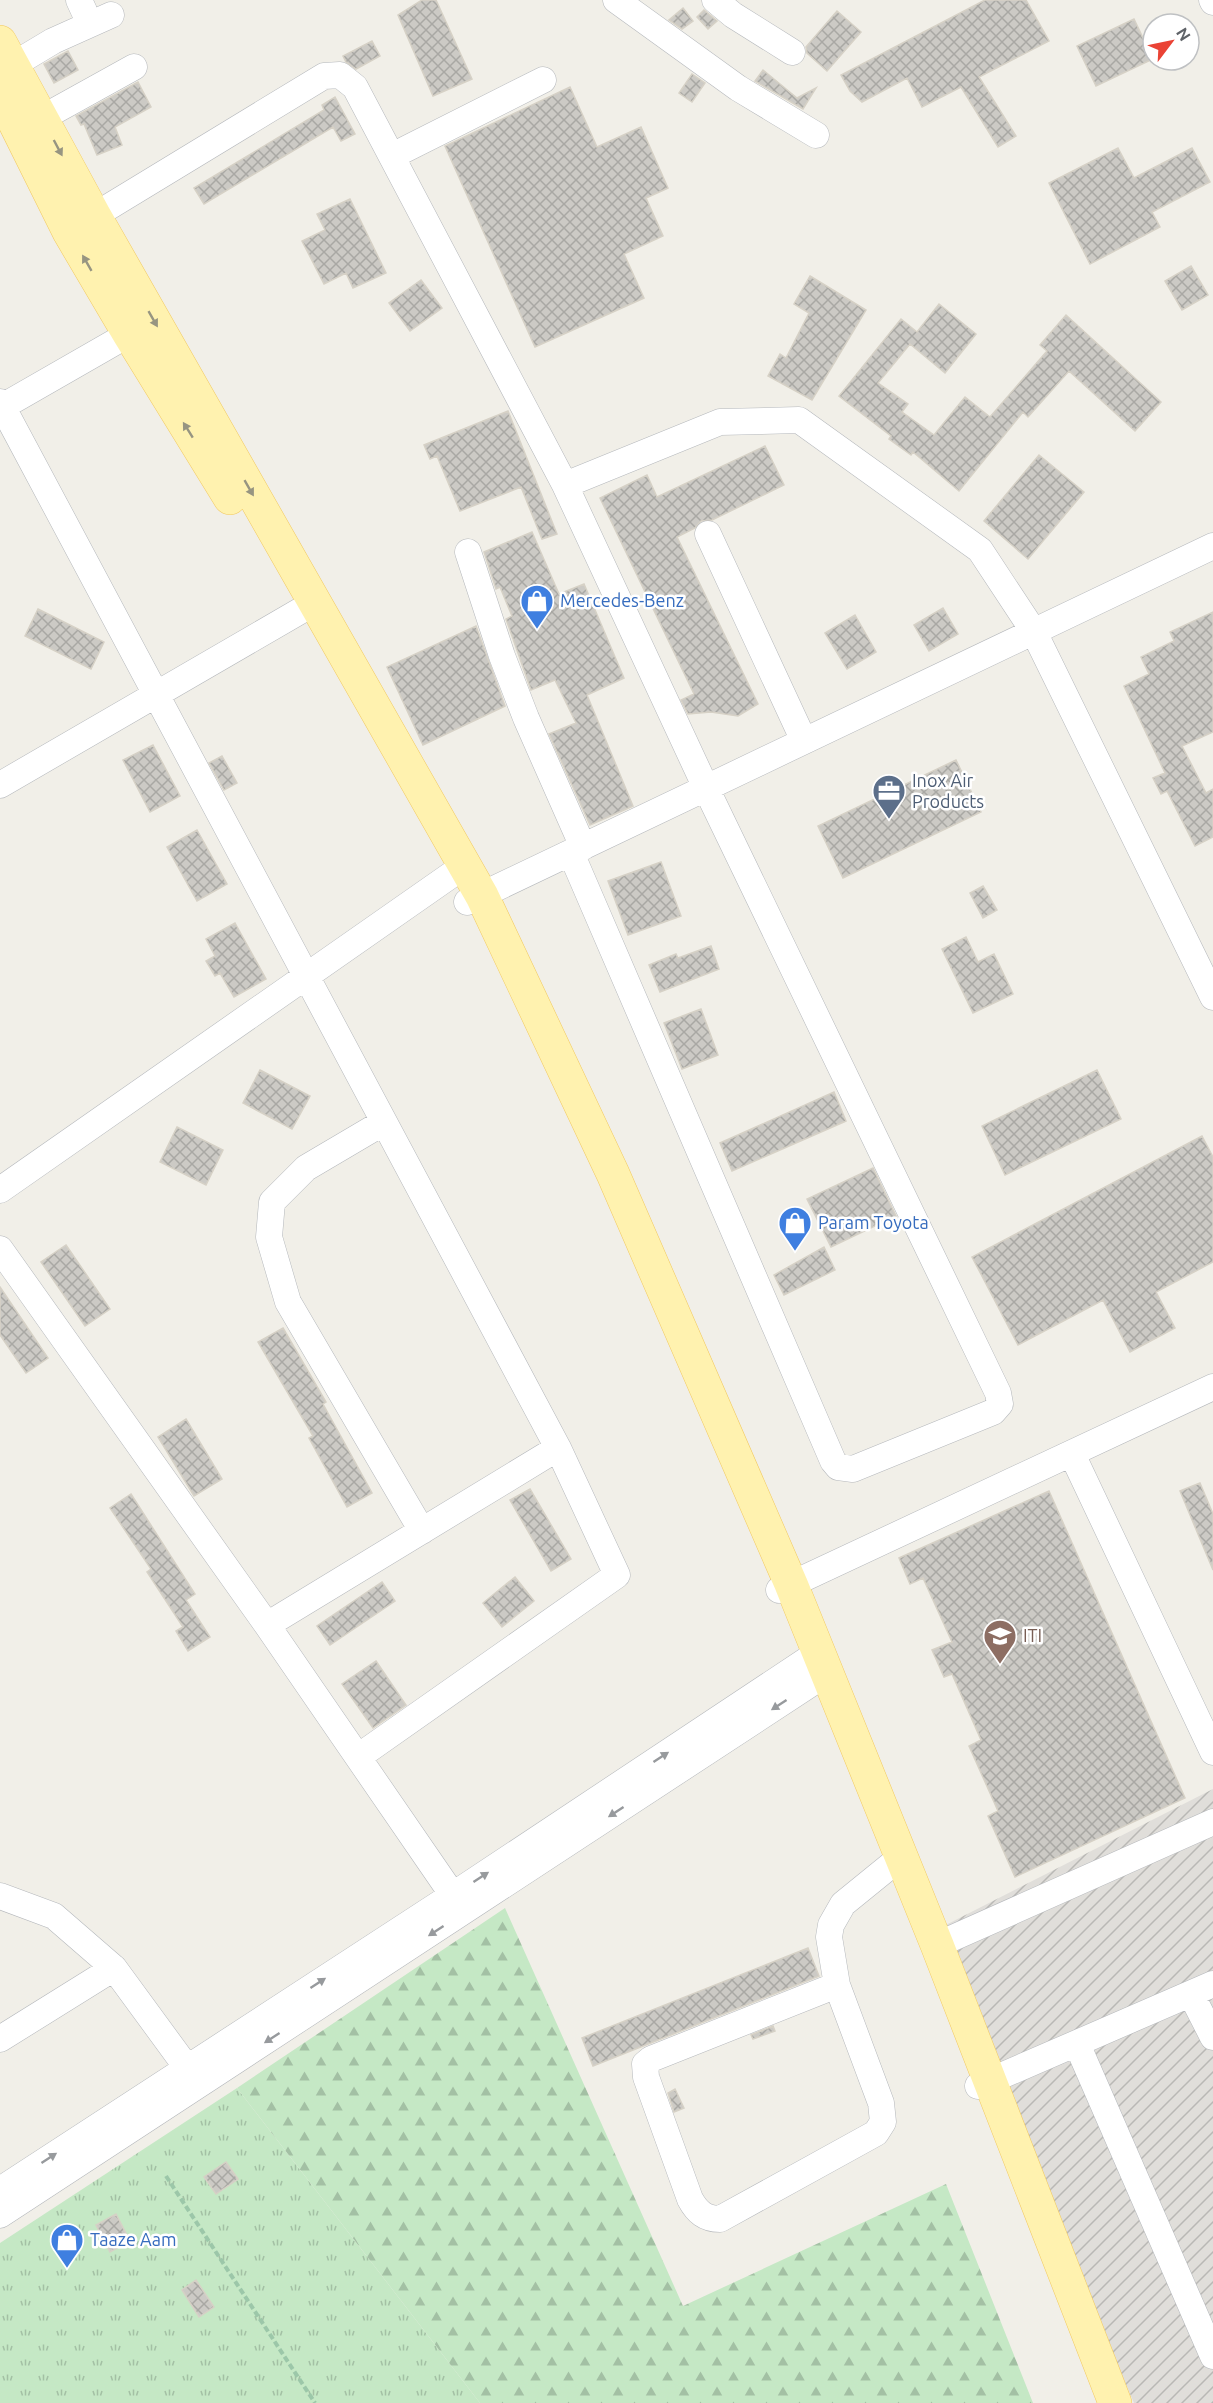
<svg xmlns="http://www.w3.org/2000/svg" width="1213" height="2403" viewBox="0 0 1213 2403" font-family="Ubuntu,sans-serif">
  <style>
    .industrial { fill: url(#industrial-furrows) }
    .grass { fill: url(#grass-tufts) }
    .forest { fill: url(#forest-firs) }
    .building { fill: url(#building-cross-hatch); stroke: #d6d1c6; stroke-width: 1.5 }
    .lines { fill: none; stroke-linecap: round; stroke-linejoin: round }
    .minor-casing { stroke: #b5b8bc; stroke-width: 27 }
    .major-casing { stroke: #f2c960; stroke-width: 34 }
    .path { stroke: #9cc7a9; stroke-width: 4; stroke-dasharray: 6 3; stroke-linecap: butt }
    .minor { stroke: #fff; stroke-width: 26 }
    .major { stroke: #fff2af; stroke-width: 33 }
    .oneway { fill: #979581 }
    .oneway2 { fill: #979a9d }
    .labels { text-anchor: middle; stroke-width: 5; stroke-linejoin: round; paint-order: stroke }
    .shop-label { font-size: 18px; fill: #366cbe; stroke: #fff; text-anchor: start }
    .service-label { font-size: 18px; fill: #4e5e75; stroke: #fff; text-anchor: start }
    .education-label { font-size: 18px; fill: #785e54; stroke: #fff; text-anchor: start }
  </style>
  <defs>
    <pattern id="industrial-furrows" width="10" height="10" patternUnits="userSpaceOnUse" patternTransform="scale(1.5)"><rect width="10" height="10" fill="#e0deda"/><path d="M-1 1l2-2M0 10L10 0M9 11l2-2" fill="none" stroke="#b9b8b5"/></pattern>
    <pattern id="grass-tufts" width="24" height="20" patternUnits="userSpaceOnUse" patternTransform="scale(1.5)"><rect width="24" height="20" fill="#c5e8c5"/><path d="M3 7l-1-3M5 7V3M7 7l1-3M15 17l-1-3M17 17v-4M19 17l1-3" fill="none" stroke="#a3c0a4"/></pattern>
    <pattern id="forest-firs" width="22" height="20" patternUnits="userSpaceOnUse" patternTransform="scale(1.5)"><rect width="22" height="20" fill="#c5e8c5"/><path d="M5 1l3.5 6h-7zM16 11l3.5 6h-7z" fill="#a3c0a4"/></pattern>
    <pattern id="building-cross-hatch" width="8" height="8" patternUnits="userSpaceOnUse" patternTransform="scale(1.5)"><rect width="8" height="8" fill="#cccac5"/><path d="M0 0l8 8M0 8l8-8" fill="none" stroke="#a9a8a4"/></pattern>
  </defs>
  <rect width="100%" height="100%" fill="#f1efe8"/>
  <!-- industrial -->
  <path class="industrial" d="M1213 1789V2403H1134L930 1933Z"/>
  <!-- grass -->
  <path class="grass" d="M237 2088 480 2403H0V2243Z"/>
  <!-- forest -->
  <path class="forest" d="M505 1908 683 2306 946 2184 1033 2403H480L237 2088Z"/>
  <!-- building -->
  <path class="building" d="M422 0H436L472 79 433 96 398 15Z
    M985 0H1026L1049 41 979 77 1016 136 998 147 961 87 922 107 907 78 862 102 850 91 841 75Z
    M683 8 693 21 682 29 669 20Z
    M704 10 717 21 708 29 697 17Z
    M837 11 861 32 827 71 807 53 806 47Z
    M1134 19 1153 59 1096 86 1077 46Z
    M372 41 380 56 356 69 346 62 343 56Z
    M68 51 78 70 54 83 44 64Z
    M763 70 797 98 816 88 803 109 755 81Z
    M692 74 705 83 692 102 679 93Z
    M138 82 151 107 115 127 122 145 97 155 84 124 81 125 76 116Z
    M570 87 597 147 641 127 668 188 646 198 663 236 624 254 644 298 535 347 445 146Z
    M335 97 355 134 341 141 333 127 204 204 194 188 324 110 322 105Z
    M1118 148 1134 178 1192 148 1210 182 1152 212 1160 227 1090 264 1049 183Z
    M350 199 386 273 353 288 346 273 324 284 302 241 325 230 317 214Z
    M1191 266 1208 295 1182 310 1165 281Z
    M810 276 866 310 812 400 768 376 780 354 786 358 809 313 794 304Z
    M421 280 442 308 410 331 389 303Z
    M939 304 976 334 945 373 910 344 878 383 908 404 902 412 934 435 965 397 990 417 1047 351 1040 345 1066 315 1161 402 1135 431 1069 371 1028 417 1023 412 959 491 913 452 911 455 889 439 891 436 839 396 901 319 917 332Z
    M508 411 557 534 542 539 521 487 460 511 437 456 430 459 424 445Z
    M765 446 784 485 712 520 701 521 695 528 677 537 758 704 738 716 711 712 688 714 681 700 694 694 600 498 647 475 657 497Z
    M1039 455 1084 492 1028 559 984 521Z
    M532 532 559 594 584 584 624 678 587 695 633 806 590 825 549 734 576 723 555 680 531 690 506 619 512 616 500 587 496 589 484 552Z
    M943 608 958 634 929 651 914 625Z
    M38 609 104 642 91 669 25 636Z
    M1213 612V732L1182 746 1206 793 1213 789V837L1195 846 1167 791 1161 794 1153 778 1165 773 1124 686 1149 674 1141 657 1174 641 1170 632Z
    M855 615 876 652 847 669 825 633Z
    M476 626 505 706 423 745 387 667Z
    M153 745 180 796 150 812 123 760Z
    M222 756 237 783 224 790 209 763Z
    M956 760 981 812 843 878 818 826Z
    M197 830 227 884 197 901 167 847Z
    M661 862 681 916 628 935 608 881Z
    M983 886 997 910 983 918 970 893Z
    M235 923 266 979 234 997 220 973 215 976 206 961 215 956 206 939Z
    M966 937 978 962 994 954 1013 994 973 1013 942 949Z
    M711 946 719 969 660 992 649 965 676 954 678 958Z
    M701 1009 718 1055 682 1069 664 1023Z
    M260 1070 310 1096 292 1129 243 1103Z
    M1097 1070 1121 1119 1005 1175 982 1126Z
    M834 1092 846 1121 732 1171 720 1143Z
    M177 1127 223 1150 206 1185 160 1162Z
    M1202 1136 1213 1157V1262L1156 1292 1175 1328 1130 1352 1103 1300 1018 1345 972 1257Z
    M873 1168 896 1216 831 1247 807 1199Z
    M66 1245 110 1309 85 1326 41 1262Z
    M824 1247 835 1270 784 1295 774 1275Z
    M0 1287 48 1358 26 1373 0 1335Z
    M283 1328 326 1402 323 1404 372 1493 347 1507 309 1438 313 1436 258 1342Z
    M186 1419 222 1479 194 1496 158 1437Z
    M1200 1483 1213 1514V1570L1180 1491Z
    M530 1489 571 1559 551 1571 510 1500Z
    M1049 1491 1185 1798 1015 1877 988 1816 998 1811 969 1746 981 1740 952 1674 944 1677 932 1650 952 1642 923 1578 910 1584 899 1558Z
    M131 1494 195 1594 186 1600 210 1637 188 1651 176 1631 183 1627 147 1572 151 1569 110 1508Z
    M515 1577 534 1601 502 1627 483 1603Z
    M382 1582 395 1601 330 1645 317 1626Z
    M376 1661 406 1705 373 1728 342 1684Z
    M808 1948 819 1976 593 2066 582 2038Z
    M773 2026 775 2031 753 2039 751 2035Z
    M675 2089 684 2108 674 2112 668 2093Z
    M226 2162 238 2179 216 2194 204 2177Z
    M116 2214 130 2241 110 2252 96 2225Z
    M196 2280 214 2307 199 2317 182 2290Z"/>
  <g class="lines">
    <!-- minor casing -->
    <g class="minor-casing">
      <path id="minor" d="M79 0 84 11
        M616 0 738 88 816 135
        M715 0 733 15 792 52
        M1212 0 1213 2
        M13 65 53 41 111 15
        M42 118 134 67
        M392 156 543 80
        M79 225 324 76 340 75 355 87 565 485 706 788 998 1393 1000 1404 993 1412 853 1469 838 1467 833 1461 571 853
        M0 402 558 1448 617 1575 358 1757
        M0 408 129 334
        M565 485 720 422 799 420 980 550 1034 632 1213 997
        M708 534 804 741
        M468 552 502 656 526 718 583 847
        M0 785 300 611
        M467 902 1213 546
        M384 1122 306 1168 272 1202 269 1237 288 1302 422 1531
        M0 1190 451 875
        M0 1249 267 1625 463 1910
        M1072 1454 1213 1752
        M779 1590 1213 1387
        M267 1625 558 1448
        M0 1896 54 1916 114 1968 196 2080
        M937 1945 1213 1822
        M837 1985 651 2059 645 2064 646 2077 690 2199C697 2212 705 2219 720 2219L876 2133 883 2122 881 2103 837 1985 829 1937 831 1925 843 1904 891 1865
        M1191 1994 1213 2037
        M0 2039 114 1968
        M1077 2044 1213 2356
        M978 2086 1213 1984
        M0 2190 453 1895 819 1652
        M0 2215 818 1679 829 1674"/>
    </g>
    <!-- major casing -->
    <g class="major-casing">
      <path id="major" d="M0 42 94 215 482 896 613 1174 791 1584 937 1945 1115 2403
        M0 93 69 232 129 334 230 498"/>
    </g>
    <!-- path -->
    <path class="path" d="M166 2176 315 2403"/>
    <!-- minor -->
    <use href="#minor" class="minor"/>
    <!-- major -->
    <use href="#major" class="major"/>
  </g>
  <!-- one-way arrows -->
  <defs><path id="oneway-solid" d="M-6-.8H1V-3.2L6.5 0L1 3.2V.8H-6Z" transform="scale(1.5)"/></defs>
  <g class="oneway">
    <use href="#oneway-solid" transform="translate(58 148) rotate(62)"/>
    <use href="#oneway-solid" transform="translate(87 263) rotate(-120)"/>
    <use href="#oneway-solid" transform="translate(153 319) rotate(60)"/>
    <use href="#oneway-solid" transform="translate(188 430) rotate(-122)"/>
    <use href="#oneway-solid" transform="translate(249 488) rotate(60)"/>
  </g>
  <g class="oneway2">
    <use href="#oneway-solid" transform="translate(779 1705) rotate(147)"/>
    <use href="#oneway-solid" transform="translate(661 1757) rotate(-33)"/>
    <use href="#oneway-solid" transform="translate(616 1812) rotate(147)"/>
    <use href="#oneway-solid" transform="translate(481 1877) rotate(-33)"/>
    <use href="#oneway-solid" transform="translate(436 1931) rotate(147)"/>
    <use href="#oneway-solid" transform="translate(318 1983) rotate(-33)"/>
    <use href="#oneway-solid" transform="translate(272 2038) rotate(147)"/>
    <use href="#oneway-solid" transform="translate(49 2158) rotate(-33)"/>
  </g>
  <!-- icons -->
  <defs>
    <g id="shop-pin" transform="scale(1.725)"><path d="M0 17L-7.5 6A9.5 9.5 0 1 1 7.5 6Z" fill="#3f7fe0" stroke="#fff"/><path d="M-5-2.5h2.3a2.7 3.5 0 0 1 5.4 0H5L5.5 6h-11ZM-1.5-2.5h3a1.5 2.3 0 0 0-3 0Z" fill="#fff"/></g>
    <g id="office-pin" transform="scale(1.725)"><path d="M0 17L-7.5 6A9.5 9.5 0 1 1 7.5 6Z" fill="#5c6f8a" stroke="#fff"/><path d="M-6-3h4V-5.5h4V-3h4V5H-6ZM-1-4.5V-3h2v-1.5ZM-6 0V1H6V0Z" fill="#fff"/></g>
    <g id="school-pin" transform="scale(1.725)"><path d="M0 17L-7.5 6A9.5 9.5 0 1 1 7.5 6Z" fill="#8d6e63" stroke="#fff"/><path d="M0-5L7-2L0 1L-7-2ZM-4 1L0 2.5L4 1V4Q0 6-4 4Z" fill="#fff"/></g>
  </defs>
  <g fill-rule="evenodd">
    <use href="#shop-pin" x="537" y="601"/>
    <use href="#office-pin" x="889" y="791"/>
    <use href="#shop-pin" x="795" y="1223"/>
    <use href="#school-pin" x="1000" y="1636"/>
    <use href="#shop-pin" x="67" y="2240"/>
  </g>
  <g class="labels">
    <!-- shop labels -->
    <g class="shop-label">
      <text x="560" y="607">Mercedes-Benz</text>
      <text x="818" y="1229">Param Toyota</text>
      <text x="90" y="2246">Taaze Aam</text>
    </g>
    <!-- service labels -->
    <g class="service-label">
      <text x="912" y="787">Inox Air<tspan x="912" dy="21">Products</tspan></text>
    </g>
    <!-- education labels -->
    <g class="education-label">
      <text x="1023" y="1642">ITI</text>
    </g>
  </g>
  <!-- north arrow -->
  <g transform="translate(1171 42) rotate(58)"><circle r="28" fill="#ffffff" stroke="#bfc1c3" stroke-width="1.5"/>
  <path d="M0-4.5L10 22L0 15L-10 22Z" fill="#ea4335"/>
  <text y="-9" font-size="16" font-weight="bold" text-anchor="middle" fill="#5f6368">N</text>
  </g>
</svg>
